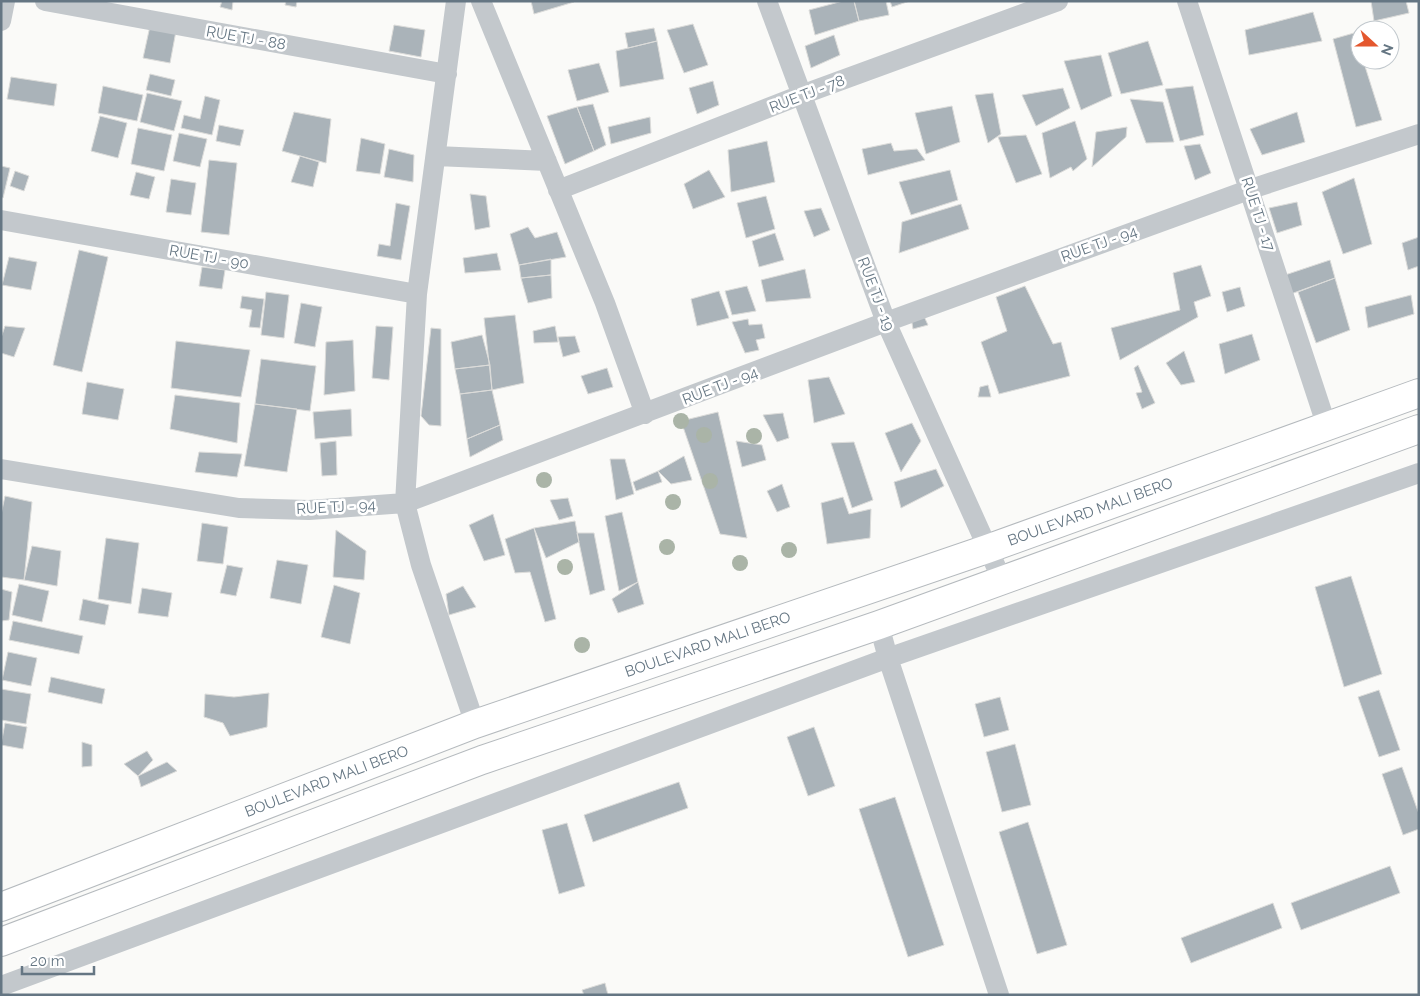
<svg xmlns="http://www.w3.org/2000/svg" width="1420" height="996" viewBox="0 0 1420 996" font-family="Raleway,sans-serif">
  <style>
    .building { fill: #aab3b9; stroke: #dcdcda }
    .lines { fill: none; stroke-linecap: round; stroke-linejoin: round }
    .primary-casing { stroke: #b5babe; stroke-width: 30 }
    .minor { stroke: #c3c8cc; stroke-width: 20 }
    .primary { stroke: #fff; stroke-width: 28 }
    .tree { fill: #aab4a7 }
    .labels { text-anchor: middle; stroke-width: 5; stroke-linejoin: round; paint-order: stroke }
    .street-label { font-size: 15px; fill: #657683; stroke: #fff }
  </style>
  <rect width="100%" height="100%" fill="#fafaf8"/>
  <!-- building -->
  <path class="building" d="M222 1H233L232 10 220 7Z
    M286 1H297L296 7 285 5Z
    M531 1H573L574 2 534 14Z
    M843 1H854L859 21 815 35 809 10Z
    M854 1H886L889 15 859 21Z
    M890 1H910L892 7Z
    M1371 1H1406L1409 13 1374 21Z
    M1313 12 1322 41 1249 55 1245 30Z
    M693 24 708 65 684 73 667 30Z
    M394 25 425 30 421 57 389 51Z
    M150 26 176 31 170 63 143 58Z
    M654 28 657 41 628 48 625 33Z
    M1354 33 1360 52V60H1363L1382 120 1356 127 1333 39Z
    M834 35 840 55 811 68 805 46Z
    M657 41 664 79 620 87 616 51Z
    M1148 41 1163 85 1121 94 1108 53Z
    M1101 55 1112 96 1081 110 1064 61Z
    M599 63 609 92 577 101 568 70Z
    M150 74 175 80 171 96 146 90Z
    M11 77 57 84 54 106 7 99Z
    M713 81 719 105 697 114 689 88Z
    M103 86 143 95 137 121 98 113Z
    M1193 86 1204 135 1180 141 1165 89Z
    M1063 88 1070 108 1036 126 1022 95Z
    M147 93 182 101 174 131 140 122Z
    M993 93 1001 134 988 143 975 95Z
    M205 96 220 100 212 135 181 128 184 115 200 119Z
    M1130 99 1163 102 1174 142 1146 143Z
    M593 104 606 145 594 151 577 107Z
    M952 106 960 142 926 154 915 113Z
    M577 107 594 151 565 164 547 116Z
    M294 112 331 119 326 163 282 151Z
    M1297 112 1305 142 1262 155 1250 129Z
    M100 116 127 123 118 158 91 151Z
    M650 117 651 133 611 144 608 127Z
    M1075 121 1087 159 1073 171 1071 167 1050 178 1042 133Z
    M219 125 244 130 240 146 216 141Z
    M1127 127 1126 137 1092 167 1096 132Z
    M138 128 172 135 164 171 131 164Z
    M179 133 207 139 200 167 173 161Z
    M1026 135 1042 174 1016 183 998 137Z
    M361 138 385 144 380 174 356 171Z
    M767 141 775 182 731 192 728 150Z
    M891 143 894 151 917 149 925 160 868 175 862 149Z
    M1200 144 1211 173 1195 180 1184 146Z
    M389 149 414 155 413 182 384 177Z
    M300 156 319 162 313 187 291 182Z
    M209 160 237 163 229 235 201 232Z
    M1 166 10 168 3 198 1 197Z
    M709 170 725 197 693 209 684 184Z
    M950 170 958 200 911 215 899 182Z
    M15 171 29 176 24 191 10 186Z
    M136 172 155 177 149 199 130 195Z
    M1354 178 1372 244 1343 254 1322 192Z
    M171 179 196 183 191 215 166 212Z
    M470 194 486 196 490 227 475 230Z
    M766 196 775 229 746 238 737 203Z
    M1297 202 1302 225 1277 233 1269 208Z
    M396 203 410 206 401 260 377 256 379 244 390 246Z
    M961 204 969 229 899 253 902 222Z
    M821 208 830 230 814 237 804 211Z
    M528 227 535 238 557 232 566 257 519 265 510 234Z
    M775 233 784 260 759 267 752 241Z
    M1419 237V266L1408 270 1402 243Z
    M79 250 108 257 82 372 53 365Z
    M497 253 501 270 465 273 463 258Z
    M9 257 37 262 31 290 2 285Z
    M551 259V275L521 278 519 265Z
    M1330 260 1335 278 1288 295 1282 276Z
    M1201 265 1211 296 1194 302 1198 317 1120 360 1111 328 1180 310 1173 273Z
    M202 267 225 270 222 289 199 286Z
    M805 269 811 298 766 302 761 280Z
    M551 275 552 298 528 303 521 278Z
    M1335 278 1350 330 1316 343 1298 292Z
    M747 286 756 311 732 315 725 291Z
    M1025 286 1053 344 1061 342 1070 376 999 394 981 342 1007 331 996 297Z
    M1240 287 1245 306 1227 312 1222 292Z
    M719 291 729 318 697 326 691 299Z
    M266 292 289 295 284 338 261 335Z
    M1411 295 1414 314 1368 328 1365 307Z
    M242 296 264 299 260 328 249 327 252 310 240 308Z
    M301 303 322 307 315 347 294 343Z
    M922 312 928 325 913 329 911 317Z
    M515 315 524 383 492 390 484 318Z
    M748 319 749 325 762 324 765 338 756 340 759 350 745 353 732 322Z
    M5 326 25 328 14 357 1 353V338Z
    M376 326 393 327 389 380 372 378Z
    M555 326 558 342 534 343 533 331Z
    M431 328 441 329V426L429 425 421 416Z
    M1252 334 1260 360 1225 374 1219 344Z
    M482 335 490 365 455 369 451 342Z
    M575 336 580 352 563 357 558 337Z
    M353 340 355 391 324 395 326 342Z
    M176 341 250 350 241 397 171 388Z
    M1184 351 1195 382 1181 385 1166 363Z
    M261 359 316 366 310 411 255 404Z
    M490 365 492 390 460 394 455 369Z
    M1138 365 1155 403 1142 409 1136 393 1142 392 1134 368Z
    M607 368 613 387 588 394 581 376Z
    M829 377 845 414 814 423 808 380Z
    M87 382 124 389 118 420 82 414Z
    M988 385 991 397H978L980 387Z
    M492 390 500 425 467 439 460 394Z
    M175 395 240 403 237 443 170 429Z
    M255 404 297 409 287 472 244 466Z
    M351 409 352 436 315 439 313 412Z
    M718 412 747 538 720 534 681 421Z
    M783 413 789 438 777 442 763 415Z
    M912 423 921 441 901 472 885 433Z
    M500 425 503 440 470 457 467 439Z
    M336 441 337 475 322 476 320 443Z
    M736 441 762 445 766 460 742 467Z
    M854 442 873 500 852 508 831 443Z
    M199 452 242 454 237 477 195 472Z
    M684 456 692 480 671 484 658 471Z
    M610 459H625L634 494 616 500Z
    M936 469 944 486 901 508 894 482Z
    M658 471 662 482 636 491 633 482Z
    M782 484 790 507 777 512 767 491Z
    M5 496 32 502 24 580 1 577V515Z
    M843 497 849 514 871 509 870 538 827 544 821 503Z
    M568 498 573 516 559 520 550 500Z
    M622 512 638 582 619 591 605 516Z
    M493 514 505 555 484 561 469 525Z
    M575 521 579 542 546 558 534 528Z
    M202 523 228 527 223 564 197 561Z
    M534 528 556 619 545 622 530 572 515 573 505 539Z
    M336 530 366 551 364 580 333 577Z
    M577 533H594L605 590 590 595Z
    M106 538 139 543 131 604 98 599Z
    M32 546 61 551 57 586 24 580Z
    M277 560 308 565 301 604 270 598Z
    M227 565 243 568 236 596 220 593Z
    M1351 576 1382 674 1344 687 1315 587Z
    M638 582 644 604 618 613 612 599Z
    M19 584 49 591 42 622 12 615Z
    M334 585 360 593 350 644 321 637Z
    M463 586 476 607 449 615 446 594Z
    M142 588 172 593 168 617 138 613Z
    M1 589 12 592 9 620 1 621Z
    M83 599 109 605 105 625 79 620Z
    M13 621 83 636 79 654 9 640Z
    M8 652 37 658 31 686 2 680Z
    M51 677 105 689 102 704 48 692Z
    M1 689 31 694 26 724 1 720Z
    M1379 690 1400 750 1379 757 1358 697Z
    M269 693 267 727 230 736 223 723 204 717 205 694 234 697Z
    M1000 697 1009 730 984 737 975 704Z
    M5 723 27 727 23 749 1 745Z
    M814 727 835 786 808 796 787 737Z
    M82 742 92 745V766L82 767Z
    M1015 744 1031 805 1002 812 986 752Z
    M147 751 153 760 138 776 124 764Z
    M167 762 177 771 141 787 138 776Z
    M1402 767 1419 814V829L1403 835 1382 774Z
    M679 782 688 808 593 842 584 815Z
    M895 797 944 945 908 957 859 809Z
    M1028 822 1067 945 1037 954 999 832Z
    M567 823 585 886 559 894 542 830Z
    M1390 866 1400 893 1301 930 1291 903Z
    M1273 903 1282 928 1191 963 1181 938Z
    M605 983 608 995H584L582 990Z"/>
  <g class="lines">
    <!-- primary casing -->
    <g class="primary-casing">
      <g id="primary">
        <path id="s1" d="M1 907 475 724 987 549 1419 393"/>
        <path d="M1 942 482 760 879 625 1419 429"/>
      </g>
    </g>
    <!-- minor -->
    <path class="minor" d="M45 1 447 74
      M456 1 417 294 405 503 421 565 475 724
      M481 1 605 303 645 414
      M767 1 886 322 1002 580
      M1187 1 1327 427
      M1 21 5 1
      M436 156 547 161
      M558 190 801 95 1058 1
      M1 220 417 294
      M1 469 239 508 309 510 405 503 886 322 1251 189 1419 134
      M879 625 888 658 999 995
      M1 986 888 658 1419 473"/>
    <!-- primary -->
    <use href="#primary" class="primary"/>
  </g>
  <!-- trees -->
  <g class="tree">
    <circle cx="681" cy="421" r="8"/>
    <circle cx="704" cy="435" r="8"/>
    <circle cx="754" cy="436" r="8"/>
    <circle cx="544" cy="480" r="8"/>
    <circle cx="710" cy="481" r="8"/>
    <circle cx="673" cy="502" r="8"/>
    <circle cx="667" cy="547" r="8"/>
    <circle cx="789" cy="550" r="8"/>
    <circle cx="740" cy="563" r="8"/>
    <circle cx="565" cy="567" r="8"/>
    <circle cx="582" cy="645" r="8"/>
  </g>
  <g class="labels">
    <!-- street labels -->
    <g class="street-label">
      <text transform="translate(246 38) rotate(10)" y="5">RUE TJ - 88</text>
      <text transform="translate(807 94) rotate(-21)" y="5">RUE TJ - 78</text>
      <text transform="translate(1258 214) rotate(72)" y="5">RUE TJ - 17</text>
      <text transform="translate(1099 244) rotate(-20)" y="5">RUE TJ - 94</text>
      <text transform="translate(209 257) rotate(10)" y="5">RUE TJ - 90</text>
      <text transform="translate(876 294) rotate(69)" y="5">RUE TJ - 19</text>
      <text transform="translate(720 386) rotate(-21)" y="5">RUE TJ - 94</text>
      <text transform="translate(336 507) rotate(-3)" y="5">RUE TJ - 94</text>
      <text dy="5" stroke="none"><textPath href="#s1" startOffset="1159">BOULEVARD MALI BERO</textPath></text>
      <text dy="5" stroke="none"><textPath href="#s1" startOffset="754">BOULEVARD MALI BERO</textPath></text>
      <text dy="5" stroke="none"><textPath href="#s1" startOffset="349">BOULEVARD MALI BERO</textPath></text>
    </g>
  </g>
  <!-- border -->
  <rect width="1420" height="996" fill="none" stroke="#657683" stroke-width="5"/>
  <!-- north arrow -->
  <g transform="translate(1375 45) rotate(111)"><circle r="24" fill="#ffffff" stroke="#c1c8cd"/>
  <path d="M0-4L9 19L0 12L-9 19Z" fill="#e4572e"/>
  <text y="-8" font-size="14" font-weight="bold" text-anchor="middle" fill="#657683">N</text>
  </g>
  <!-- scale -->
  <path d="M22 966v8h72v-8" fill="none" stroke="#657683" stroke-width="2.5"/>
  <text x="30" y="966" font-size="15" fill="#657683" stroke="#ffffff" stroke-width="4" paint-order="stroke">20 m</text>
</svg>
